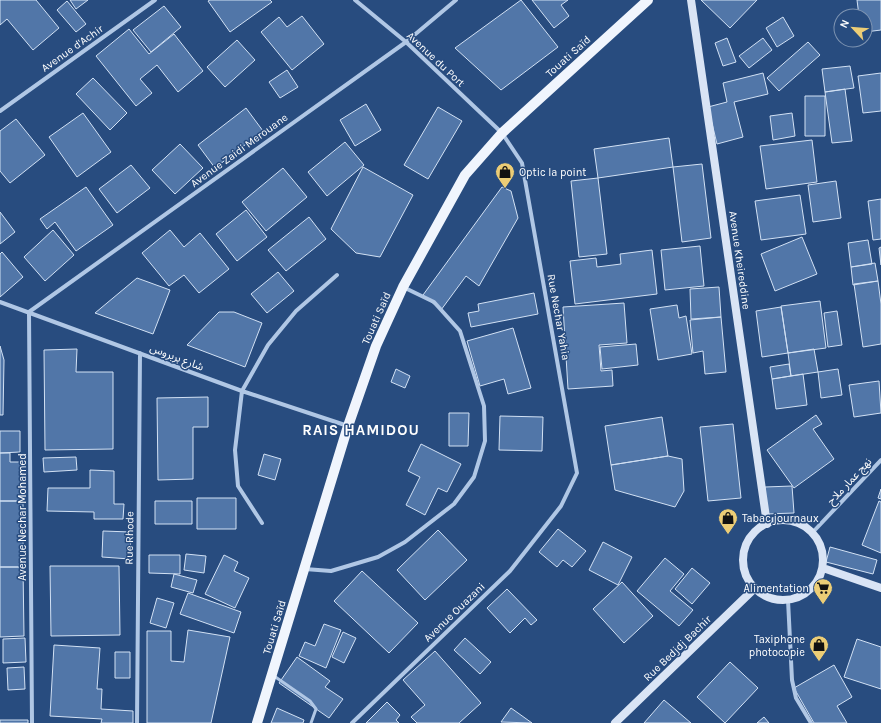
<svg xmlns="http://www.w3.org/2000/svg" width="881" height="723" viewBox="0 0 881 723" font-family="Karla,'Noto Sans Arabic',sans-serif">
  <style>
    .building { fill: #5176a8; stroke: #d2e1f4 }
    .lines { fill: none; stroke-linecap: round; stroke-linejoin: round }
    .lane { stroke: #b0c7e5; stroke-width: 3 }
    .street { stroke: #b0c7e5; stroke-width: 4 }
    .secondary { stroke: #d9e4f5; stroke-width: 8 }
    .primary { stroke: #f0f5fd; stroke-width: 10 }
    .labels { text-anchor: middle; stroke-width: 3; stroke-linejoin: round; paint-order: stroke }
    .street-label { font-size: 11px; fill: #fff; stroke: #284c7f }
    .poi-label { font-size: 11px; fill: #fff; stroke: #284c7f; text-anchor: start }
    .district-label { font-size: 15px; font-weight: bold; letter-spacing: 1px; fill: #fff; stroke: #284c7f }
  </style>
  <rect width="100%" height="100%" fill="#284c7f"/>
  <!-- building -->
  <path class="building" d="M0 0H36L59 28 33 50 7 19 0 25Z
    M70 0H88L76 9Z
    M210 0H270L272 2 230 32 208 1Z
    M521 0 558 47 501 90 455 48Z
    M532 0H568L561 5 569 16 554 28Z
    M701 0H757L730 28Z
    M857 0H881V30L865 32V16H859Z
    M67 1 86 24 76 32 57 10Z
    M164 6 181 27 151 52 133 30Z
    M302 16 324 44 292 70 261 32 279 17 287 27Z
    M783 17 794 36 777 47 766 28Z
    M129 29 149 54 174 34 203 71 178 92 157 65 140 79 152 93 136 106 96 56Z
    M727 38 736 62 723 66 715 43Z
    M763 38 772 50 749 68 739 56Z
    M237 40 255 60 225 87 207 67Z
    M808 42 820 55 779 91 767 78Z
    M850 66 854 88 825 92 822 69Z
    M287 70 298 87 280 98 269 82Z
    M763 73 768 94 734 102 743 137 717 144 708 107 727 102 723 83Z
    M881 73V111L863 113 858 76Z
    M93 78 127 113 110 130 76 94Z
    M845 89 852 141 832 143 825 92Z
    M805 96H825V136H805Z
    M366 104 381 130 355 146 340 120Z
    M438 107 462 121 428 179 404 165Z
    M246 108 263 131 215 168 198 145Z
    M83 113 111 152 77 177 49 137Z
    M792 113 795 136 773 140 770 116Z
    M16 119 45 155 10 183 0 171V131Z
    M669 138 673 167 598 178 594 149Z
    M812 140 817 182 766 189 760 146Z
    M345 142 364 165 327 196 308 172Z
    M180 144 203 168 175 194 152 170Z
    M702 164 711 238 682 242 673 167Z
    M131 165 150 188 117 213 99 189Z
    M363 167 413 195 380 257 356 253 331 229Z
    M283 168 307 197 266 231 242 202Z
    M598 178 607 254 579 257 571 181Z
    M836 181 841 218 813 222 808 185Z
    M86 187 113 225 76 251 55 222 47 229 40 219Z
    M502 187 511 191 518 218 479 286 466 276 441 310 423 295Z
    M800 195 806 234 761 240 755 201Z
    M881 199V239L873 240 868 201Z
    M246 210 267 237 237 261 216 234Z
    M0 212 15 232 0 244Z
    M309 217 326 239 286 271 268 250Z
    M53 230 74 255 45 281 24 257Z
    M170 230 184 247 200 233 229 269 199 293 184 275 169 286 142 253Z
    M802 237 817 274 775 291 761 254Z
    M868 240 872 264 851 267 848 243Z
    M700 246 704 286 665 290 661 250Z
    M881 247V265L879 248Z
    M652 250 657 294 575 304 570 261 596 258 597 267 621 264 620 254Z
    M2 252 23 277 0 297V254Z
    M875 263 878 281 853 285 851 267Z
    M278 272 294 291 267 313 251 294Z
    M137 278 170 290 153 334 95 313Z
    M878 281 881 304V344L863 347 854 284Z
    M719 287 721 317 691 319 690 289Z
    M534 293 538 314 471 327 468 313 479 311 478 304Z
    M820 301 826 348 788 353 781 306Z
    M624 303 627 343 599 345 601 371 612 370 613 386 568 389 563 307Z
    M677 305 679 318 686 316 692 354 658 360 650 309Z
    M781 307 788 353 762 357 756 311Z
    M837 311 842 345 828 347 824 313Z
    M219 312H234L262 323 245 367 187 345Z
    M721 317 726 372 705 374 703 351 693 353 690 320Z
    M513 328 531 388 508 394 504 379 480 386 467 341Z
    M636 344 638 365 602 369 600 347Z
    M0 346 4 360 3 415H0Z
    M77 349 76 372H113V449L45 450 44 350Z
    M814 349 818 372 791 376 788 353Z
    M789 364 791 376 772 379 770 367Z
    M396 369 410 376 405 388 391 382Z
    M838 369 842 395 821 398 818 372Z
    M803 374 807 405 776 409 772 379Z
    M879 381 881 413 854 417 849 385Z
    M208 397V427H193V479L158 480 157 398Z
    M449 413H469L468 446H449Z
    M816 415 822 424 813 429 834 459 794 488 767 450Z
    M500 416 543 417 542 451 499 450Z
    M662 417 668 456 611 465 605 426Z
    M733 424 741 498 708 501 700 427Z
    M0 431H20V452L0 453Z
    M421 444 461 464 447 492 438 488 425 515 406 505 420 477 408 471Z
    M0 453H10V462H25V501H0Z
    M264 454 281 459 275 480 258 475Z
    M668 456 682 459 684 491 675 507 615 490 611 465Z
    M76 457 77 470 44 472 43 458Z
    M90 470 114 471V504H124L123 519H94V512L47 511 48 488H90Z
    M792 486 794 513 766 514 765 487Z
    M881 489V499L878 498Z
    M197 498H236V529H197Z
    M0 501H23V567H0Z
    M155 501H192V524H155Z
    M879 501 881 502V553L862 545Z
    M558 529 586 551 572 567 563 560 557 567 539 552Z
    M438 530 467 560 425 600 397 570Z
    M103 531 131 532 130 559 102 557Z
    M603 542 632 557 618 585 589 570Z
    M830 547 877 560 873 574 826 562Z
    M186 554 206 556 204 573 184 570Z
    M149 555H180V574L149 573Z
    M224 555 238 562 234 571 249 578 235 608 205 594Z
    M665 558 684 574 670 591 693 610 679 626 637 591Z
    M50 566H119L120 635 51 636Z
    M0 567H23L24 636 0 637Z
    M692 568 710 583 692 604 675 589Z
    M362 571 418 623 389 653 334 601Z
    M174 574 197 580 193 593 171 587Z
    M622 582 653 616 624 643 593 609Z
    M507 589 537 620 531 625 525 618 510 633 487 608Z
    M188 593 241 612 234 633 180 614Z
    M157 598 174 603 166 628 150 623Z
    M324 624 341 630 326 668 299 656 305 642 315 646Z
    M188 630 230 637 211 723H147V631H171V661L184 662Z
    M343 632 356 638 344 663 332 657Z
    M25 638 26 662 3 663V639Z
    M465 638 491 662 480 674 454 650Z
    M857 639 881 647V689L844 677Z
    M54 645 100 648 97 689H102L101 709 133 711V723H101L102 719 50 716Z
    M435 651 481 703 459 723H417L411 717 425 705 403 680Z
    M115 652H130V678H115Z
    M297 657 330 681 325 687 343 699 329 718 279 683Z
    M730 662 758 688 725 723 697 697Z
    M834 665 852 697 837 706 847 723H814L794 688Z
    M24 667 25 689 8 690 7 668Z
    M664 700 691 723H644Z
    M387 702 400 715 396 720 399 723H366Z
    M277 708 304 720 303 723H271Z
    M511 708 532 723 501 722Z
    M764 717 769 723H757Z
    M0 720H28V723H0Z"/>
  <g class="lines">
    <!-- lane -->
    <path class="lane" d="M274 676 310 701 316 709 311 723"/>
    <!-- street -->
    <path class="street" d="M0 111 155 0
      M0 302 242 391 348 426
      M262 523 238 486 235 450 242 391 268 345 296 311 337 275
      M813 532 881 460
      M305 569 331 571 378 557 405 542 454 504 474 477 485 441 484 406 460 331 434 302 403 287
      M788 600 792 680 796 698 811 723
      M32 723 29 312 406 42 456 0
      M137 723 140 353
      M352 723 510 571 561 506 577 473 522 163 502 133 406 42 355 0"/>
    <!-- secondary -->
    <path class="secondary" d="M691 0 767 524
      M743 560a40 40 0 1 1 80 0a40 40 0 1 1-80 0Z
      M823 568 881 588
      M615 723 755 588"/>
    <!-- primary -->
    <path class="primary" d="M257 723 348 426 376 346 403 287 465 175 502 133 648 0"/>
  </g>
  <!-- icons -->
  <defs>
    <g id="shop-pin" transform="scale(1)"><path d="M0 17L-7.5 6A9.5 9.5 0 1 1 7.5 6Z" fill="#eccd76" stroke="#284c7f"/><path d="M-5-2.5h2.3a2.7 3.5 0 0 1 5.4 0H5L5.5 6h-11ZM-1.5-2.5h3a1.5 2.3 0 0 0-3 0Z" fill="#111"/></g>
    <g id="supermarket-pin" transform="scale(1)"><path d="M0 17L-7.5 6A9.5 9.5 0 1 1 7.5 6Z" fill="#eccd76" stroke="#284c7f"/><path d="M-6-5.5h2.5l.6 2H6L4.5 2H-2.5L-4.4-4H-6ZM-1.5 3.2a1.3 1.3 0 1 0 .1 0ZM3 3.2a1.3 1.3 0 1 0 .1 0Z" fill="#111"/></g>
  </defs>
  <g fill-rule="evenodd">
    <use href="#shop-pin" x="505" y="172"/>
    <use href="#shop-pin" x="728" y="518"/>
    <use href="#supermarket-pin" x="823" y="588"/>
    <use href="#shop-pin" x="819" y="645"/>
  </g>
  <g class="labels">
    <!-- street labels -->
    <g class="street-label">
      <text transform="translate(72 48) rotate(-35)" y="4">Avenue d'Achir</text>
      <text transform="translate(568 56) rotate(-42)" y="4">Touati Saïd</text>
      <text transform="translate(436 59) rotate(43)" y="4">Avenue du Port</text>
      <text transform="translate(239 150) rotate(-36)" y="4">Avenue Zaidi Merouane</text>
      <text transform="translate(740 260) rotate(82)" y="4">Avenue Kheireddine</text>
      <text transform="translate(559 317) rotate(80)" y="4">Rue Nechar Yahia</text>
      <text transform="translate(376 318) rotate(-66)" y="4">Touati Saïd</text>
      <text transform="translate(177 357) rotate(21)" y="4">شارع بربروس</text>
      <text transform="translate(849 481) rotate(-47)" y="4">نهج عمار ملاح</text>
      <text transform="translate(22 517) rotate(-90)" y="4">Avenue Nechar Mohamed</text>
      <text transform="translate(129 538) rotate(-89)" y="4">Rue Rhode</text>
      <text transform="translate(454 612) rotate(-44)" y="4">Avenue Ouazani</text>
      <text transform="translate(274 627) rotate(-73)" y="4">Touati Saïd</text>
      <text transform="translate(677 648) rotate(-44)" y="4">Rue Bedjdj Bachir</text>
    </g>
    <!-- poi labels -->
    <g class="poi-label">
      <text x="519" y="176">Optic la point</text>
      <text x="742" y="522">Tabac journaux</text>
      <text x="809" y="592" text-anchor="end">Alimentation</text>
      <text x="805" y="643" text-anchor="end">Taxiphone<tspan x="805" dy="13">photocopie</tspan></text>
    </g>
    <!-- district labels -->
    <g class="district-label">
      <text x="361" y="435">RAIS HAMIDOU</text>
    </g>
  </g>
  <!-- north arrow -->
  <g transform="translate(853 28) rotate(296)"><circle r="19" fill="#284c7f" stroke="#7e94b2"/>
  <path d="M0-3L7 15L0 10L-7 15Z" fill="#eccd76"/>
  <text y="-6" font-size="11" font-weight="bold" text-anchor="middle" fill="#ffffff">N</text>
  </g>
</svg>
